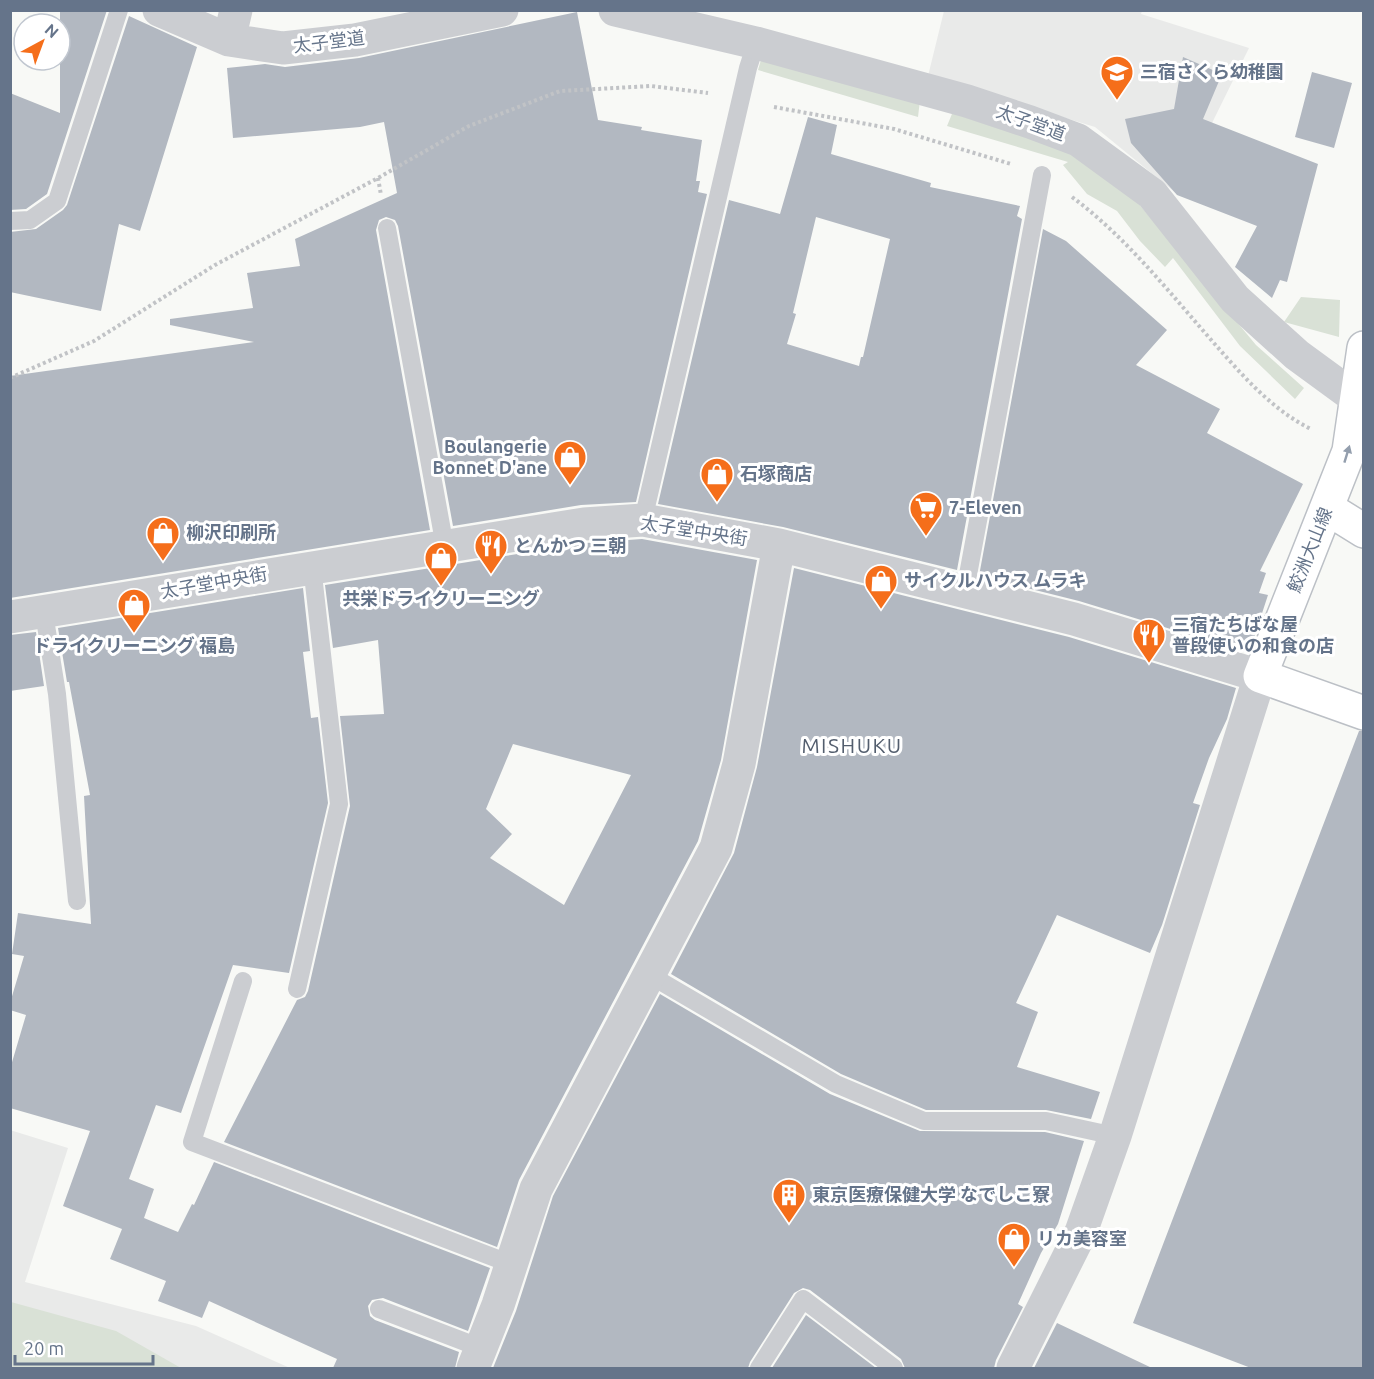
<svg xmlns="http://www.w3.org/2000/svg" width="1374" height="1379" viewBox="0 0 1374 1379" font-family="Ubuntu,'Noto Sans JP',sans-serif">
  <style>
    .built { fill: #e9eae9 }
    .green { fill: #d9e1d6 }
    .building { fill: #b2b8c1; fill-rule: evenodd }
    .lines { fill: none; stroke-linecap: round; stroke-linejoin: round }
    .secondary-casing { stroke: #bcc0c6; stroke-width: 36 }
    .path { stroke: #c1c3c6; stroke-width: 4; stroke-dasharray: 3 3; stroke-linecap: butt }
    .service { stroke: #cbcdd1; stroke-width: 18 }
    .minor { stroke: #cbcdd1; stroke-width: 33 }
    .secondary { stroke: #fff; stroke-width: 33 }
    .oneway { fill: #939ead }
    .labels { text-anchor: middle; stroke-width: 6; stroke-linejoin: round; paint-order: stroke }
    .street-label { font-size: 18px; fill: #65748a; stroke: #fff }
    .poi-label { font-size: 18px; font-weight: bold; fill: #65748a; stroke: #fff; text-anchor: start }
    .quarter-label { font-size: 21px; letter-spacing: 1.5px; fill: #535e6e; stroke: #fff }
  </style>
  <rect width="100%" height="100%" fill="#f8f9f6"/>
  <!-- built -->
  <path class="built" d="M944 11H1142L1141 14 1249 48 1177 194 1095 127 928 76Z
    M10 1130 68 1148 25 1282 196 1326 290 1368H11Z"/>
  <!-- green -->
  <path class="green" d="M763 53 920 100 918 117 758 70Z
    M954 109 1069 149 1129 192 1256 345 1304 388 1295 399 1240 346 1173 258 1165 267 1140 241 1117 211 1087 194 1063 165 1068 162 947 126Z
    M1301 297 1340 300 1339 337 1284 322Z
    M11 1302 116 1331 181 1368H11Z"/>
  <!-- building -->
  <path class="building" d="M60 10H107L47 194 26 209 10 210V93L60 113Z
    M577 12 598 120 642 127 641 130 702 140 696 181H700L698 192 707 194 636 502 581 505 453 526 398 226 395 220 386 217 379 220 376 230 430 530 10 598V376L254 342 170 325V319L253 308 247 273 300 266 295 239 397 193 384 122 360 127 233 138 227 68 265 64 285 67 359 58Z
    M129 16 197 47 140 231 119 224 101 311 10 292V232L36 229 63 210 67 205Z
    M1183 57 1222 74 1203 119 1318 164 1287 282 1280 280 1272 298 1235 267 1257 226 1177 195 1131 143 1125 119 1174 109Z
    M1312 72 1352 83 1334 148 1295 137Z
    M808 117 837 125 831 154 931 183 930 187 1020 206 1017 216 1022 219 957 570 783 527 658 504 729 200 780 214ZM816 217 890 239 863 357H861L859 366 787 344 796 314 793 313Z
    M1043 229 1066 241 1167 330 1136 365 1220 409 1207 433 1303 484 1260 571 1266 573 1259 593 1268 595 1249 653 1079 601 979 576Z
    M642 539 757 560 721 760 698 841 519 1180 497 1247 224 1142 297 1000 305 997 308 991 350 806 340 716 384 714 378 640 333 648 325 585 586 543ZM513 744 631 775 564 905 490 858 512 834 486 809Z
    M794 568 1069 637 1236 688 1227 719 1209 758 1193 803 1200 805 1162 925 1150 953 1057 915 1016 1003 1038 1012 1017 1067 1100 1092 1091 1119 1046 1110H926L841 1074 671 974 734 853 757 767Z
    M303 588 310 651 303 652 311 718 318 717 328 803 289 973 233 965 181 1113 156 1105 129 1179 154 1189 144 1218 178 1232 192 1204 194 1205 214 1162 490 1268 468 1331 383 1298 372 1300 368 1306 370 1316 375 1320 459 1352 455 1368H333L337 1359 209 1301 202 1318 158 1301 166 1281 110 1259 122 1229 63 1206 90 1131 10 1108V1069L26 1015 10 1010V1003L24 956 12 954 18 913 91 924 84 796 90 795 69 682H67L58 628Z
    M36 632 44 686 10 691V635Z
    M1359 731H1364V1368H1251L1133 1323Z
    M660 994 830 1094 920 1131 1045 1132 1084 1141 1058 1224 1041 1253 1018 1304 1023 1307 996 1360 994 1368H905L901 1359 810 1290 803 1288 794 1293 750 1362 748 1368H493L516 1311 553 1196Z
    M806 1315 876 1368H772Z
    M1057 1323 1152 1368H1034Z"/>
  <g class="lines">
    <!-- secondary casing -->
    <g class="secondary-casing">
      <path id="secondary" d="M1364 348 1349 451 1260 676 1364 713
        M1327 508 1364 531"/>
    </g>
    <!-- path -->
    <path class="path" d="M774 107 894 129 1011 164
      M378 178 381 195
      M1072 197C1126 237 1169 292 1213 342 1241 374 1272 410 1311 429
      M10 378 94 341 215 265 378 178 469 126 560 91 651 86 708 93"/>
    <!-- service -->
    <path class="service" d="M10 221 30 220 57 201 119 10
      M387 228 445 547
      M643 520 748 68 756 43
      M965 591 1042 175
      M44 613 57 694 77 901
      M648 974 836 1084 924 1121H1046L1115 1136
      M243 981 192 1142 511 1264
      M297 989 339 804 312 566
      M379 1309 481 1348
      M759 1368 803 1299 894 1368"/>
    <!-- minor -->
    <path class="minor" d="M159 10 229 40 283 48 355 40 502 10
      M615 10 756 43 967 101 1030 122 1078 140 1152 194 1235 299 1297 355 1364 404
      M229 40 236 10
      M10 617 584 524 643 520 779 545 1074 619 1260 676 1115 1136 1081 1232 1013 1368
      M473 1368 498 1305 536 1189 716 848 739 764 779 545"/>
    <!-- secondary -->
    <use href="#secondary" class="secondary"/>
  </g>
  <!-- one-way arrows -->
  <defs><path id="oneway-solid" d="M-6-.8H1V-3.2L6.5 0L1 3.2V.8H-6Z" transform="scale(1.5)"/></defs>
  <use class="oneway" href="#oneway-solid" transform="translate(1347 454) rotate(-73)"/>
  <!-- icons -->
  <defs>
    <g id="school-pin" transform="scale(1.725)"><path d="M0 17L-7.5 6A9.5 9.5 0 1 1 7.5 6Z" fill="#f56e1a" stroke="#fff"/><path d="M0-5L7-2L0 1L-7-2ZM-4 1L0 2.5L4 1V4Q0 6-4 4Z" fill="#fff"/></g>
    <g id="shop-pin" transform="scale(1.725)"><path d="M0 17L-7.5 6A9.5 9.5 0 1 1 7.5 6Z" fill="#f56e1a" stroke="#fff"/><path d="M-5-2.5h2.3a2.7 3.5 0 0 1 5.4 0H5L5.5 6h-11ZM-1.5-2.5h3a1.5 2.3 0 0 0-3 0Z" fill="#fff"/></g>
    <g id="supermarket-pin" transform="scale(1.725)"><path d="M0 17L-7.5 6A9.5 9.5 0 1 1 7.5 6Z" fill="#f56e1a" stroke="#fff"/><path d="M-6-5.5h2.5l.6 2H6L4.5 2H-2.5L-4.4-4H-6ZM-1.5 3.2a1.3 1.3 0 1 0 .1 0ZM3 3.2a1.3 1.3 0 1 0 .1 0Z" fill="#fff"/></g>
    <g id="restaurant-pin" transform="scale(1.725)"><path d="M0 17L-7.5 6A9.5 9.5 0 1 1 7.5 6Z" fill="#f56e1a" stroke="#fff"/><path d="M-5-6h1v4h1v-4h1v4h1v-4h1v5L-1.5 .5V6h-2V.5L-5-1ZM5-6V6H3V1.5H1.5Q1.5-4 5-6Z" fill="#fff"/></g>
    <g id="building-pin" transform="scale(1.725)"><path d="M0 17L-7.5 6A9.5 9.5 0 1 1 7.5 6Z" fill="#f56e1a" stroke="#fff"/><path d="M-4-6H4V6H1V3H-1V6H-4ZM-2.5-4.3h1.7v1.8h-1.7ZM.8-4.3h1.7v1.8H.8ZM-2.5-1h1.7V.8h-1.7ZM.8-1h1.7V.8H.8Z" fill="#fff"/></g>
  </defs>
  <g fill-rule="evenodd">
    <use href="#school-pin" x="1117" y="72"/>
    <use href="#shop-pin" x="570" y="457"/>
    <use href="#shop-pin" x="717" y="474"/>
    <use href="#supermarket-pin" x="926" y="508"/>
    <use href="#shop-pin" x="163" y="533"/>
    <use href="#restaurant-pin" x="491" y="546"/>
    <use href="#shop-pin" x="441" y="558"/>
    <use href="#shop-pin" x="881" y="581"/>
    <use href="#shop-pin" x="134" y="605"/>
    <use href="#restaurant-pin" x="1149" y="635"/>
    <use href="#building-pin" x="789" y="1195"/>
    <use href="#shop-pin" x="1014" y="1239"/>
  </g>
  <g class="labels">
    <!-- street labels -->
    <g class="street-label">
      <text transform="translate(329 42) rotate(-7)" y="6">太子堂道</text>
      <text transform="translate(1031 123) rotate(20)" y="6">太子堂道</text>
      <text transform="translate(694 531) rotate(9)" y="6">太子堂中央街</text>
      <text transform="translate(1310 550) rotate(-68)" y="6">鮫洲大山線</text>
      <text transform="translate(214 583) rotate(-10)" y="6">太子堂中央街</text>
    </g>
    <!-- poi labels -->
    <g class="poi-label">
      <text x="1140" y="78">三宿さくら幼稚園</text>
      <text x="547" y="453" text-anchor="end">Boulangerie<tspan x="547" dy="21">Bonnet D'ane</tspan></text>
      <text x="740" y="480">石塚商店</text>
      <text x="949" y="514">7-Eleven</text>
      <text x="186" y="539">柳沢印刷所</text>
      <text x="514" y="552">とんかつ 三朝</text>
      <text x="904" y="587">サイクルハウス ムラキ</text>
      <text x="441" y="605" text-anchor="middle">共栄ドライクリーニング</text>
      <text x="1172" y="631">三宿たちばな屋<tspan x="1172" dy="21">普段使いの和食の店</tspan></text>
      <text x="134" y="652" text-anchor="middle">ドライクリーニング 福島</text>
      <text x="812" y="1201">東京医療保健大学 なでしこ寮</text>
      <text x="1037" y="1245">リカ美容室</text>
    </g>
    <!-- quarter labels -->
    <g class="quarter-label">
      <text x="852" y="753">MISHUKU</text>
    </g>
  </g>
  <!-- border -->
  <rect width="1374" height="1379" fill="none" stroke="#65748a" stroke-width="24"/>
  <!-- north arrow -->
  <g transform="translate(42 42) rotate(41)"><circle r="28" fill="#ffffff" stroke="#c1c7d0" stroke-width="1.5"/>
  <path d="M0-4.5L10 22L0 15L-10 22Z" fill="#f56e1a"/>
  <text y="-9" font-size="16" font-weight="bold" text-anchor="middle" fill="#65748a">N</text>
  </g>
  <!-- scale -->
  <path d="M15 1355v9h138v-9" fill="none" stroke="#65748a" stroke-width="3"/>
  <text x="24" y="1355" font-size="18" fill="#65748a" stroke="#ffffff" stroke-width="4.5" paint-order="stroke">20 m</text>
</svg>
